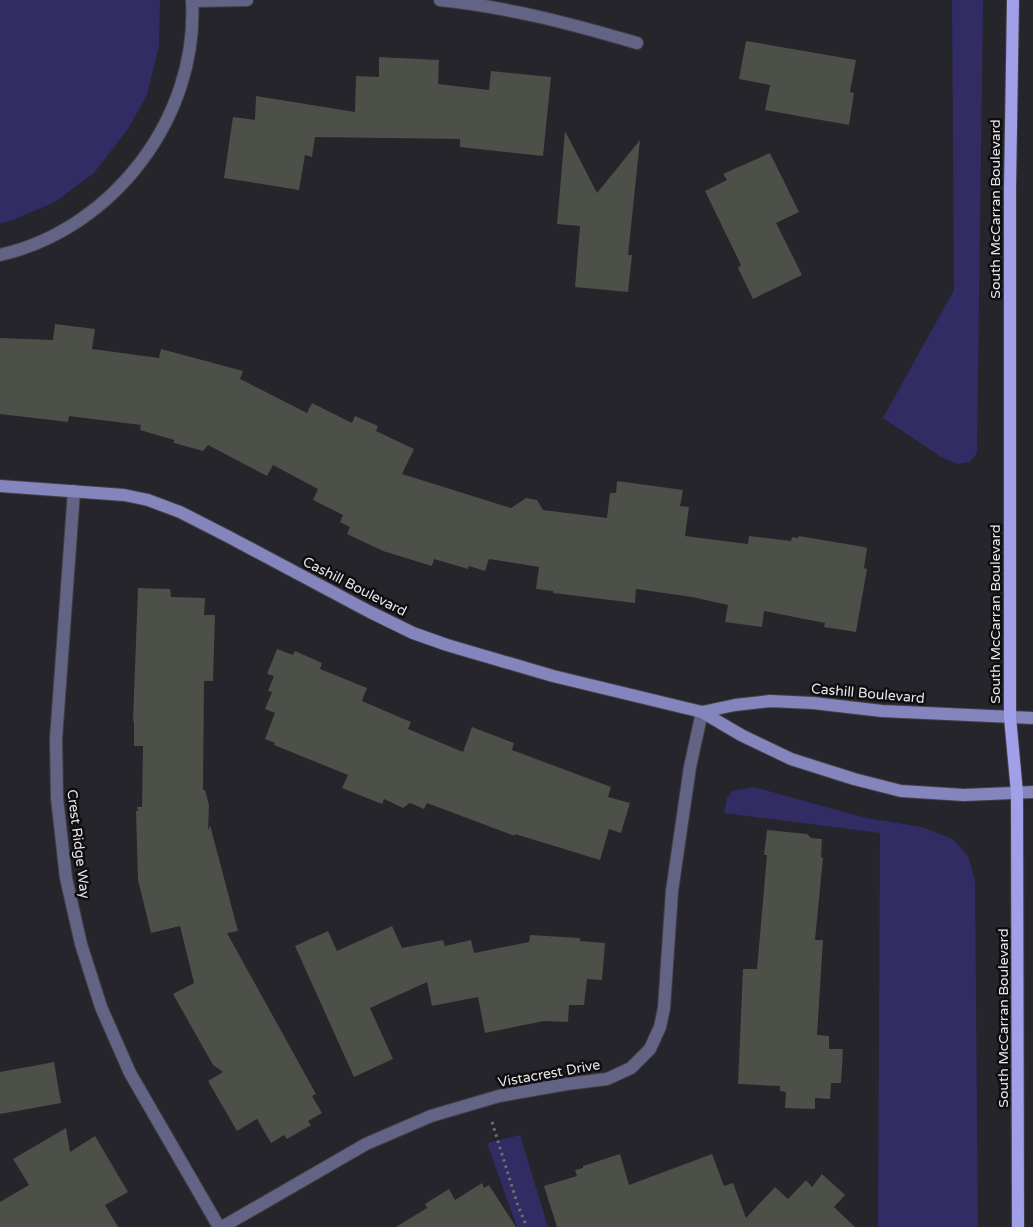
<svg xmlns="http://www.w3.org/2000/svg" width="1033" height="1227" viewBox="0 0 1033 1227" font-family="'Varela Round',sans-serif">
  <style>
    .green { fill: #312c64 }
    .building { fill: #4d4f49 }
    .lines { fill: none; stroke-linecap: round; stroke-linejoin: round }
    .street-casing { stroke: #404046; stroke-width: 14 }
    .secondary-casing { stroke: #404046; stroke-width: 14 }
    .primary-casing { stroke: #404046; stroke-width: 14 }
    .path { stroke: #6e6e73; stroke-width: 3; stroke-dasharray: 2.5 4; stroke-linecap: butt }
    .street { stroke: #636386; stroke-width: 12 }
    .secondary { stroke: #8585bd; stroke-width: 12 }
    .primary { stroke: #a09fe8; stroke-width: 12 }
    .labels { text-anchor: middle; stroke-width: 5; stroke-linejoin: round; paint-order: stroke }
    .street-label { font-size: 14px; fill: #e7e7eb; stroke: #0e0e11 }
  </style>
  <rect width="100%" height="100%" fill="#25252b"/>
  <!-- green -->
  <path class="green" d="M0 0H160L159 46 147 95 128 129 94 173 55 202 10 221 0 223Z
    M952 0H983L977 453 970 462 957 464 941 457 883 418 954 290Z
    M754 787 866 818 922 827 953 839 968 856 975 881 978 1227H878L880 833 724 813 727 798 732 791Z
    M520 1135 548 1227H517L487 1143Z"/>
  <!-- building -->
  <path class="building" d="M746 41 856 60 850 92 854 93 849 125 765 110 770 85 739 79Z
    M379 57 439 60 438 84 489 90 491 71 551 77 543 156 460 147V139L315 137 312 157 305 155 299 190 224 178 233 117 255 120 256 96 355 112 356 76 379 77Z
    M565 131 597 193 640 140 628 255H632L628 292 575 287 580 226 557 224Z
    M770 153 799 212 776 223 802 275 753 299 738 268 741 265 705 191 727 180 723 174Z
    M55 324 95 329 92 349 159 358 161 349 243 371 240 379 307 413 312 403 352 423 355 416 378 426 376 431 414 449 402 474 511 508 526 498 537 500 543 510 607 518 610 493H616L617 481 683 490 680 506 689 507 685 536 748 544 749 536 791 541 792 537 798 538 799 536 864 547 867 548 864 568 867 569 856 632 824 627 825 623 764 611 762 627 725 622 728 605 692 597 636 589 635 603 553 593V591L536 589 539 567 489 559 485 571 469 566 468 569 434 559 432 566 383 551 347 534 350 527 340 522 343 515 313 500 318 489 273 465 267 476 208 445 203 451 174 443V440L140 430 141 425 69 416 68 422 0 414V338L53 340Z
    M138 588 170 589 171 597 205 598 204 615H215L213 681H204L203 790H205L209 805 208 831 210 825 238 931 227 933 316 1094 312 1096 322 1113 308 1121 311 1125 287 1139 284 1135 271 1143 257 1119 237 1131 208 1081 223 1072 213 1065 173 994 194 983 180 926 151 933 138 880 136 811H138L137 807H142L143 746H134V721H133Z
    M277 649 293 655 295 651 322 663 320 669 367 688 362 701 411 722 408 729 463 752 472 727 514 743 512 750 611 787 608 797 630 803 621 833 609 829 600 860 515 834V836L427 803 424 809 410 803 403 808 384 799 382 804 342 788 348 775 274 745 275 743 265 739 275 713 265 709 272 692 268 691 274 676 267 674Z
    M767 830 807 834 811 838 822 839 821 857 823 858 815 940H823L817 1035 829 1036V1049H843L841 1083H831L830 1099 815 1098V1109L785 1108 786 1092 780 1091V1086L738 1084 743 969H757L767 855H764Z
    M392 926 402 948 443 940 445 946 471 940 474 953 529 942 530 935 580 938V941L605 943 602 980 587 979 584 1005H569L568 1022 544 1021 485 1033 478 997 432 1006 427 982 370 1008 393 1059 354 1077 295 946 328 931 337 951Z
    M54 1062 61 1103 0 1114V1072Z
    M66 1128 70 1152 95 1136 128 1192 105 1205 118 1227H0V1202L29 1185 13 1159Z
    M620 1154 629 1185 712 1154 724 1186 733 1183 746 1218 775 1187 788 1199 806 1180 812 1187 822 1174 845 1195 834 1207 855 1227H557L544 1186 577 1176 575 1170 583 1168V1166Z
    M482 1183 484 1188 489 1185 516 1227H396L427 1208 425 1204 449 1189 455 1200Z"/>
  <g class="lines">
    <!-- street casing -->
    <g class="street-casing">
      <path id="street" d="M440 0C508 7 572 24 637 43
        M193 1 247 0
        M0 255C114 229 199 116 192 0
        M74 491 56 739 57 798 66 878 81 944 101 1007 130 1073 219 1227
        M222 1227 366 1144 431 1116 499 1096 567 1084 607 1079 631 1068 650 1049 660 1027 664 1008 672 891 690 767 702 712"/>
    </g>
    <!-- secondary casing -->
    <g class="secondary-casing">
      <path id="secondary" d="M0 486 124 495 148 500 180 512 229 537 370 612 413 633 447 645 553 676 702 712 741 735 791 759 854 779 901 791 964 795 1033 792
        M702 712 735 705 770 701 813 703 882 711 1033 718"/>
    </g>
    <!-- primary casing -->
    <g class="primary-casing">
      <path id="primary" d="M1013 0 1010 189V717L1017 793 1018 1227"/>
    </g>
    <!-- path -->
    <path class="path" d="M492 1122 518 1206 527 1227"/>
    <!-- street -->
    <use href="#street" class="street"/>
    <!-- secondary -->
    <use href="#secondary" class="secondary"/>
    <!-- primary -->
    <use href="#primary" class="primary"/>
  </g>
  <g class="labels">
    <!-- street labels -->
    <g class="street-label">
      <text transform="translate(995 209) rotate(-90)" y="5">South McCarran Boulevard</text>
      <text transform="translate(355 586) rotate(27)" y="5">Cashill Boulevard</text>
      <text transform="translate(995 614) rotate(-90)" y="5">South McCarran Boulevard</text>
      <text transform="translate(868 693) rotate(5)" y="5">Cashill Boulevard</text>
      <text transform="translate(79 844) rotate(83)" y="5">Crest Ridge Way</text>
      <text transform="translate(1003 1018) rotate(-90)" y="5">South McCarran Boulevard</text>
      <text transform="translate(549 1073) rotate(-10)" y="5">Vistacrest Drive</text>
    </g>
  </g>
</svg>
